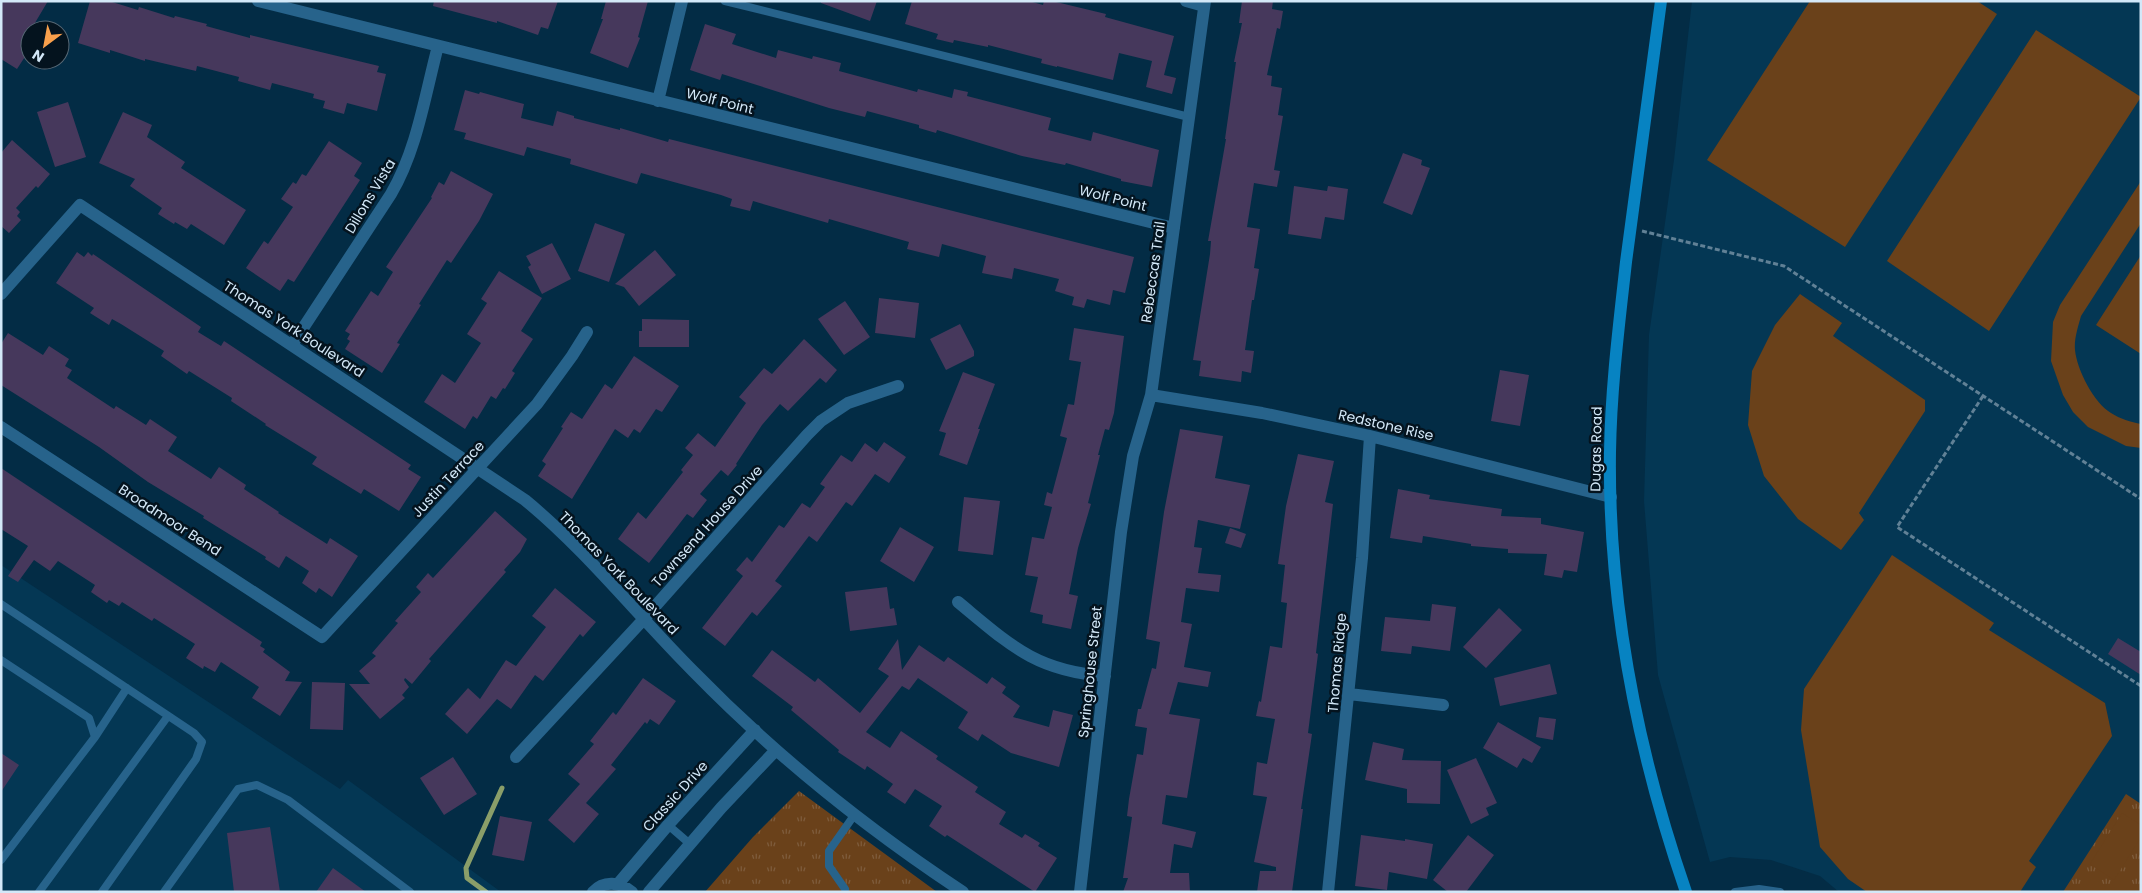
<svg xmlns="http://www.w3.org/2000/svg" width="2142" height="893" viewBox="0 0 2142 893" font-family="Poppins,sans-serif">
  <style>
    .built { fill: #043754 }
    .grass { fill: url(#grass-tufts) }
    .garden { fill: #6a411a }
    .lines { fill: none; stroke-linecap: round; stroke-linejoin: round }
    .stream { stroke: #8a9e69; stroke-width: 5 }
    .building { fill: #46385c }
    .path { stroke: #618196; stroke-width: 3; stroke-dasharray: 5 2.5; stroke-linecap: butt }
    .lane { stroke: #27638b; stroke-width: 8 }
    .street { stroke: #27638b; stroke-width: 12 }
    .secondary { stroke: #0783c2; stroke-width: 12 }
    .labels { text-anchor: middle; stroke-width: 5; stroke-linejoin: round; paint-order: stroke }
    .street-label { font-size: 14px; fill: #d3e8f8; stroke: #04131e }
  </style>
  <defs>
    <pattern id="grass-tufts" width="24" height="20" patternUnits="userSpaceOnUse" patternTransform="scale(1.25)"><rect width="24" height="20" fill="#6a411a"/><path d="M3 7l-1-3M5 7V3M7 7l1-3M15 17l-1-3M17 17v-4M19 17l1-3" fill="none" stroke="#7e5c3c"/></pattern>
  </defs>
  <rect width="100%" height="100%" fill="#032c45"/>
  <!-- built -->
  <path class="built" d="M1692 1H2141V892H1839L1820 876 1771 860 1730 857 1710 862 1658 675 1644 501 1649 335 1674 160Z
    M1 565 340 789 348 780 501 892H1Z"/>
  <!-- grass -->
  <path class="grass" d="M799 791 937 892H705L753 837Z
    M2126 794 2141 804V892H2063Z"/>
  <!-- garden -->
  <path class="garden" d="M1810 1H1977L1997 14 1845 247 1707 160Z
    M2036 30 2141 97 1989 331 1887 261Z
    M2141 181V223L2081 316C2078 327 2074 339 2075 350 2077 370 2094 403 2111 413 2120 419 2131 422 2141 424V448L2126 446 2088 427 2073 412 2063 395 2051 361 2053 322 2060 305Z
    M2141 255V354L2096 325Z
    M1800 294 1842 323 1833 336 1925 400V411L1859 513 1864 520 1841 550 1798 519 1764 476 1748 425 1752 371 1775 325Z
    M1892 555 1994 623 1989 630 2105 703 2112 736 2029 861 2036 867 2020 892H1867L1848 879 1820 847 1801 730 1804 689Z
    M2122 813 2141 825V837L2114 880 2090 864Z"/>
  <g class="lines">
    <!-- stream -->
    <path class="stream" d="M486 892 467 878 466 868 502 788"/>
  </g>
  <!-- building -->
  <path class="building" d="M1 1H48L23 43 30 49 17 69 1 59Z
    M90 1H109L138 10 139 7 174 18 175 16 207 24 206 26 250 38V35L379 66 377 72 386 74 377 111 347 103 344 114 323 108 325 101 313 98 314 94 272 83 270 90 238 81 239 77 197 66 196 71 145 59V61L110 50V53L78 43Z
    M434 1H558L548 29 541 27 538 35 497 21V23L433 6Z
    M606 1H648L638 37 640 38 628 68 590 53 603 19H601Z
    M821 1H877L870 21 821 3Z
    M912 1H1029L1043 5 1044 1H1052L1106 14 1105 17 1174 36 1164 75 1176 78 1172 94 1146 87 1152 61 1119 53 1113 80 1057 66V67L1041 63 1042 59 988 45V47L954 40 953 43 936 39 938 34 905 24Z
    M1242 1H1273L1272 9 1283 11 1280 29 1277 28 1267 75 1272 76 1271 86 1282 88 1278 115 1283 116 1274 170 1280 171 1277 187 1254 183 1247 227 1260 229 1254 268 1259 269 1254 300H1252L1245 350 1254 351 1251 373 1242 371 1241 382 1199 376 1201 361 1193 360 1210 254 1211 241H1208L1226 139H1225L1236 62H1234L1242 23H1239Z
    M705 24 736 34 732 44 776 58 778 50 812 59 813 56 841 63 839 71 917 92 918 89 952 98 954 89 968 92 967 96 1051 118 1048 130 1091 141 1093 132 1159 150 1152 187 1121 181V179L1066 163 1065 165 1022 156 937 130 936 133 919 128V125L867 111 865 117 829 108 722 74 720 80 690 70Z
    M465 90 479 94 480 92 524 104 521 118 553 126 557 111 574 116V118L620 130V128L668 142 669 139 1134 257 1125 293 1113 290 1110 305 1087 299 1084 308 1072 305 1074 297 1055 291 1059 279 1014 268 1012 279 982 273 986 256 942 244 939 257 907 249 909 242 829 219 828 223 753 201 750 211 730 206 732 199 721 195 641 173 637 184 570 164 571 159 527 147 524 156 464 139 466 133 454 130Z
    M68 102 86 157 55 167 37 112Z
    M123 112 152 125 147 137 185 162 181 168 246 210 224 245 191 224 187 229 175 222 174 224 158 214 162 208 130 186 135 179 99 163Z
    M12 140 50 174 38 188 36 186 16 208 20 212 17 216 21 220 9 233 1 226V153Z
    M329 141 362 163 354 176 360 180 294 282 288 279 280 291 246 268 264 241 268 244 293 207 281 199 293 182 296 184 302 174 306 176Z
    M1403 153 1422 160 1421 165 1430 168 1412 215 1383 203Z
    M451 171 493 194 479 221 451 263 447 260 419 304 421 305 397 343 400 344 382 373 345 349 350 341 347 339 350 334 345 331 371 291 378 296 393 272 386 267 432 198 431 197 439 182 444 185Z
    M1294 186 1327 191 1328 186 1348 189 1344 220 1325 217 1321 239 1288 234Z
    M595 223 625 234 609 282 578 271Z
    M552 243 571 279 542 294 528 267 531 265 526 256Z
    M655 250 676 275 639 306 624 287 615 284Z
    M77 252 84 257 88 252 92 256 93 254 201 327 198 332 221 346 224 341 411 465 408 469 421 477 399 511 364 489 361 494 312 464 317 457 265 425 266 424 231 401 232 398 189 371 187 374 161 356 164 351 121 324 112 319 109 325 90 313 94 308 56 283Z
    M499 271 542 298 521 331 533 339 512 371 515 373 505 389 503 388 496 399 491 396 477 419 473 416 465 429 424 402 442 374 455 383 481 343 467 334 487 303 481 299Z
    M879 298 919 303 915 338 875 333Z
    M845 301 870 337 844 355 818 319Z
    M642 319 689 320V347H639V331H642Z
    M960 324 974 351V356L946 370 930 339Z
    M1074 328 1124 336 1114 413 1109 430 1105 429 1098 455H1100L1088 503 1091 504 1078 548 1069 594 1078 596 1071 629 1042 623 1043 615 1030 612 1038 577 1025 575 1032 537 1044 539 1052 507 1044 505 1047 492 1052 494 1067 438 1060 436 1068 404 1074 405 1081 362 1069 360Z
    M8 333 43 355 49 346 69 359 65 366 72 370 67 378 114 409 116 406 146 425 150 419 177 437 168 451 211 479 219 467 246 485 244 489 279 512 278 513 327 544 330 538 358 556 332 597 319 588 316 593 302 583 309 571 286 556 279 568 265 559 266 557 203 518 204 516 148 482 99 447 1 385V344Z
    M804 339 837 370 826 383 820 378 788 411 780 404 762 425 736 464 737 465 728 476 721 470 700 494 707 500 693 518 687 514 649 563 618 539 638 512 646 519 683 472 681 470 693 455 685 448 698 433 715 447 746 403 739 397 764 368 772 374Z
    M634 356 679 386 662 412 656 409 640 433 634 429 628 438 615 429 572 499 538 476 546 464 542 461 563 428 561 427 571 412 582 419 605 384 612 389Z
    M1500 370 1529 375 1520 426 1491 421Z
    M963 372 995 384 978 429H980L967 465 939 455 946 433 939 431Z
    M1180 429 1223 436 1215 478 1250 485 1240 529 1198 520 1194 547 1202 548 1198 573 1221 575 1219 592 1186 588 1181 622 1192 624 1184 667 1211 672 1208 687 1178 682 1169 714 1200 719 1187 798 1166 795 1162 824 1196 832 1192 848 1174 844 1170 873H1189L1190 892H1123L1128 878H1123L1132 817 1127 816 1129 799 1137 754 1143 755 1147 728 1135 726 1138 709H1141L1152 668 1156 669 1160 642 1146 639 1164 512Z
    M884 442 906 457 889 483 875 474 852 506 846 502 817 542 809 536 775 581 782 586 757 616 752 612 725 646 702 628 743 576 736 570 747 557 752 562 779 525 784 528 802 503 810 508 825 487 820 484 841 455 852 462 865 443 877 452Z
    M1298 454 1334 461 1325 502 1333 504 1316 653 1318 654 1308 733 1312 734 1301 809H1303L1292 892H1257L1260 871H1276V867L1254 862 1267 797 1253 795 1257 762 1267 764 1275 719 1256 716 1259 701 1261 702 1270 646 1282 648 1287 603 1281 602 1285 565 1278 564 1286 506Z
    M1 468 262 642 260 646 265 649 263 652 290 672 285 681 302 682 280 716 252 698 259 687 221 662 215 672 204 666 203 669 186 658 195 644 154 618 152 621 122 602 119 606 109 600 107 603 91 592 95 585 58 561 50 571 34 560 18 582 8 576 28 546 1 529Z
    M1398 489 1430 495 1429 499 1502 509 1501 516 1541 518V524L1584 532 1577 572 1564 570 1562 578 1544 575 1547 554 1508 553V549L1471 546V544L1423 536 1422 543 1390 538Z
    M964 497 1000 501 993 555 958 551Z
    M495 511 527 539 520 552 504 570 506 572 429 659 431 661 412 684 405 678 404 680 409 687 402 695 405 698 380 719 349 684H370L359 671 376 656 372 653 398 623 395 621 421 592 416 587 428 573 433 578Z
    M900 527 934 547 914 582 880 561Z
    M1230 528 1246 534 1241 548 1225 543Z
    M887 587 890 609 894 608 897 625 850 631 845 592Z
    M555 588 596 622 583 637 580 634 543 681 535 675 511 709 497 699 467 734 445 714 468 688 480 699 506 660 516 666 546 627 532 616Z
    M1432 604 1456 607 1450 651 1412 646 1411 654 1381 651 1385 617 1430 621Z
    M1499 608 1522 630 1486 668 1463 647Z
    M2118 638 2141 652V675L2108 654Z
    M898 639 902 670 919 645 944 662 948 657 987 684 992 677 1006 687 1002 693 1020 706 1013 717 1049 727 1053 710 1073 715 1059 767 1011 753 982 734 978 741 958 728 968 712 918 678 909 690 902 686 866 732 890 748 901 731 938 756 936 759 978 787 975 792 1006 812 999 824 1022 838 1025 834 1040 843 1038 846 1057 858 1035 892 947 835 945 837 929 826 942 806 915 789 905 804 887 792 893 784 867 766 865 770 838 752 839 750 791 710 793 707 752 676 772 650 815 682 818 678 860 713 889 676 878 669Z
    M1550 664 1557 694 1500 706 1494 678Z
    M643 678 676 701 659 725 650 719 647 724 645 722 611 765 616 769 586 803 599 814 574 843 548 820 580 784 568 774 594 744 590 741 613 712 616 715Z
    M312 682 345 683 343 730 310 729Z
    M1539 717 1556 719 1553 740 1536 737Z
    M1498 722 1541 747 1532 763 1523 758 1517 768 1483 748Z
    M1373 742 1404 749 1402 760 1441 761 1440 804 1407 803V789L1365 780Z
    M1 753 19 765 1 792Z
    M453 757 477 794 444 815 420 778Z
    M1476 758 1497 803 1486 808 1489 815 1471 824 1447 770Z
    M500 816 532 822 524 861 492 855Z
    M270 827 280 892H234L227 833Z
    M1361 835 1405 841V839L1433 844 1427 879 1389 872 1387 890 1355 886Z
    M1468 835 1494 855 1466 892H1448L1433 880Z
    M333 868 366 892H316Z"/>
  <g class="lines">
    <!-- path -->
    <path class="path" d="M1642 231 1784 266 2141 499
      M1983 396 1897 527 2141 686"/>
    <!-- lane -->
    <path class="lane" d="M725 1 1189 117
      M1 604 194 733 202 742 196 759 102 892
      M1 660 89 718 95 737 1 860
      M95 737 127 688
      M668 825 690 844
      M845 889 829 866V851L855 814
      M39 892 168 716
      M164 892 238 789 257 785 288 800 410 892
      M1735 892 1759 889 1780 892"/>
    <!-- street -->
    <path class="street" d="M258 1 1174 228
      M1186 1 1204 6
      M658 101 682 1
      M1 294 80 205 525 500C587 551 637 615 694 672 775 755 866 828 963 892
      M292 345 391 194C417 150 425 95 438 46
      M1151 395 1262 413 1370 436 1611 497
      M1 427 322 637 537 404 572 356 587 332
      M958 602C1009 644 1035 671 1105 676
      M1349 694 1443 705
      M516 757 643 620 807 435 821 421 848 403 898 386
      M618 884 668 825 755 730
      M593 892C604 880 620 882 632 892
      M649 892 721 808 776 750
      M1080 892 1121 532 1133 456 1151 395 1205 1
      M1328 892 1362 558 1370 436"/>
    <!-- secondary -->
    <path class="secondary" d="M1661 1C1649 88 1637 175 1626 262 1619 325 1611 388 1610 452 1608 602 1637 750 1686 892"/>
  </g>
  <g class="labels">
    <!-- street labels -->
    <g class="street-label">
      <text transform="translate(720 101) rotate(14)" y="5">Wolf Point</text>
      <text transform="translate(370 196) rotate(-59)" y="5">Dillons Vista</text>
      <text transform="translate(1113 198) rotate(14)" y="5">Wolf Point</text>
      <text transform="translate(1153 272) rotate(-82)" y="5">Rebeccas Trail</text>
      <text transform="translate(294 329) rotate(33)" y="5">Thomas York Boulevard</text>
      <text transform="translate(1386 425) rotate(13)" y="5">Redstone Rise</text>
      <text transform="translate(1596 449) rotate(-89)" y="5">Dugas Road</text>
      <text transform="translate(448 479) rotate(-47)" y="5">Justin Terrace</text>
      <text transform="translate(170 520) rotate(33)" y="5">Broadmoor Bend</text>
      <text transform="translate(707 526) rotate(-48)" y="5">Townsend House Drive</text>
      <text transform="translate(619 573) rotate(46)" y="5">Thomas York Boulevard</text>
      <text transform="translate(1337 663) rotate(-85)" y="5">Thomas Ridge</text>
      <text transform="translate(1090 672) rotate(-84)" y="5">Springhouse Street</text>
      <text transform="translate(675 796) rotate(-48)" y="5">Classic Drive</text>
    </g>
  </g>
  <!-- border -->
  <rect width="2142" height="893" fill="none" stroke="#d3e8f8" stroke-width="5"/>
  <!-- north arrow -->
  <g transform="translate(45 45) rotate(212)"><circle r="24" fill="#04131e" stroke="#576875"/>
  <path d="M0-4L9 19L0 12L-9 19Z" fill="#f9a04c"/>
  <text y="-8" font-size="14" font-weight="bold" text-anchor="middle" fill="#d3e8f8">N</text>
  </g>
</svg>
